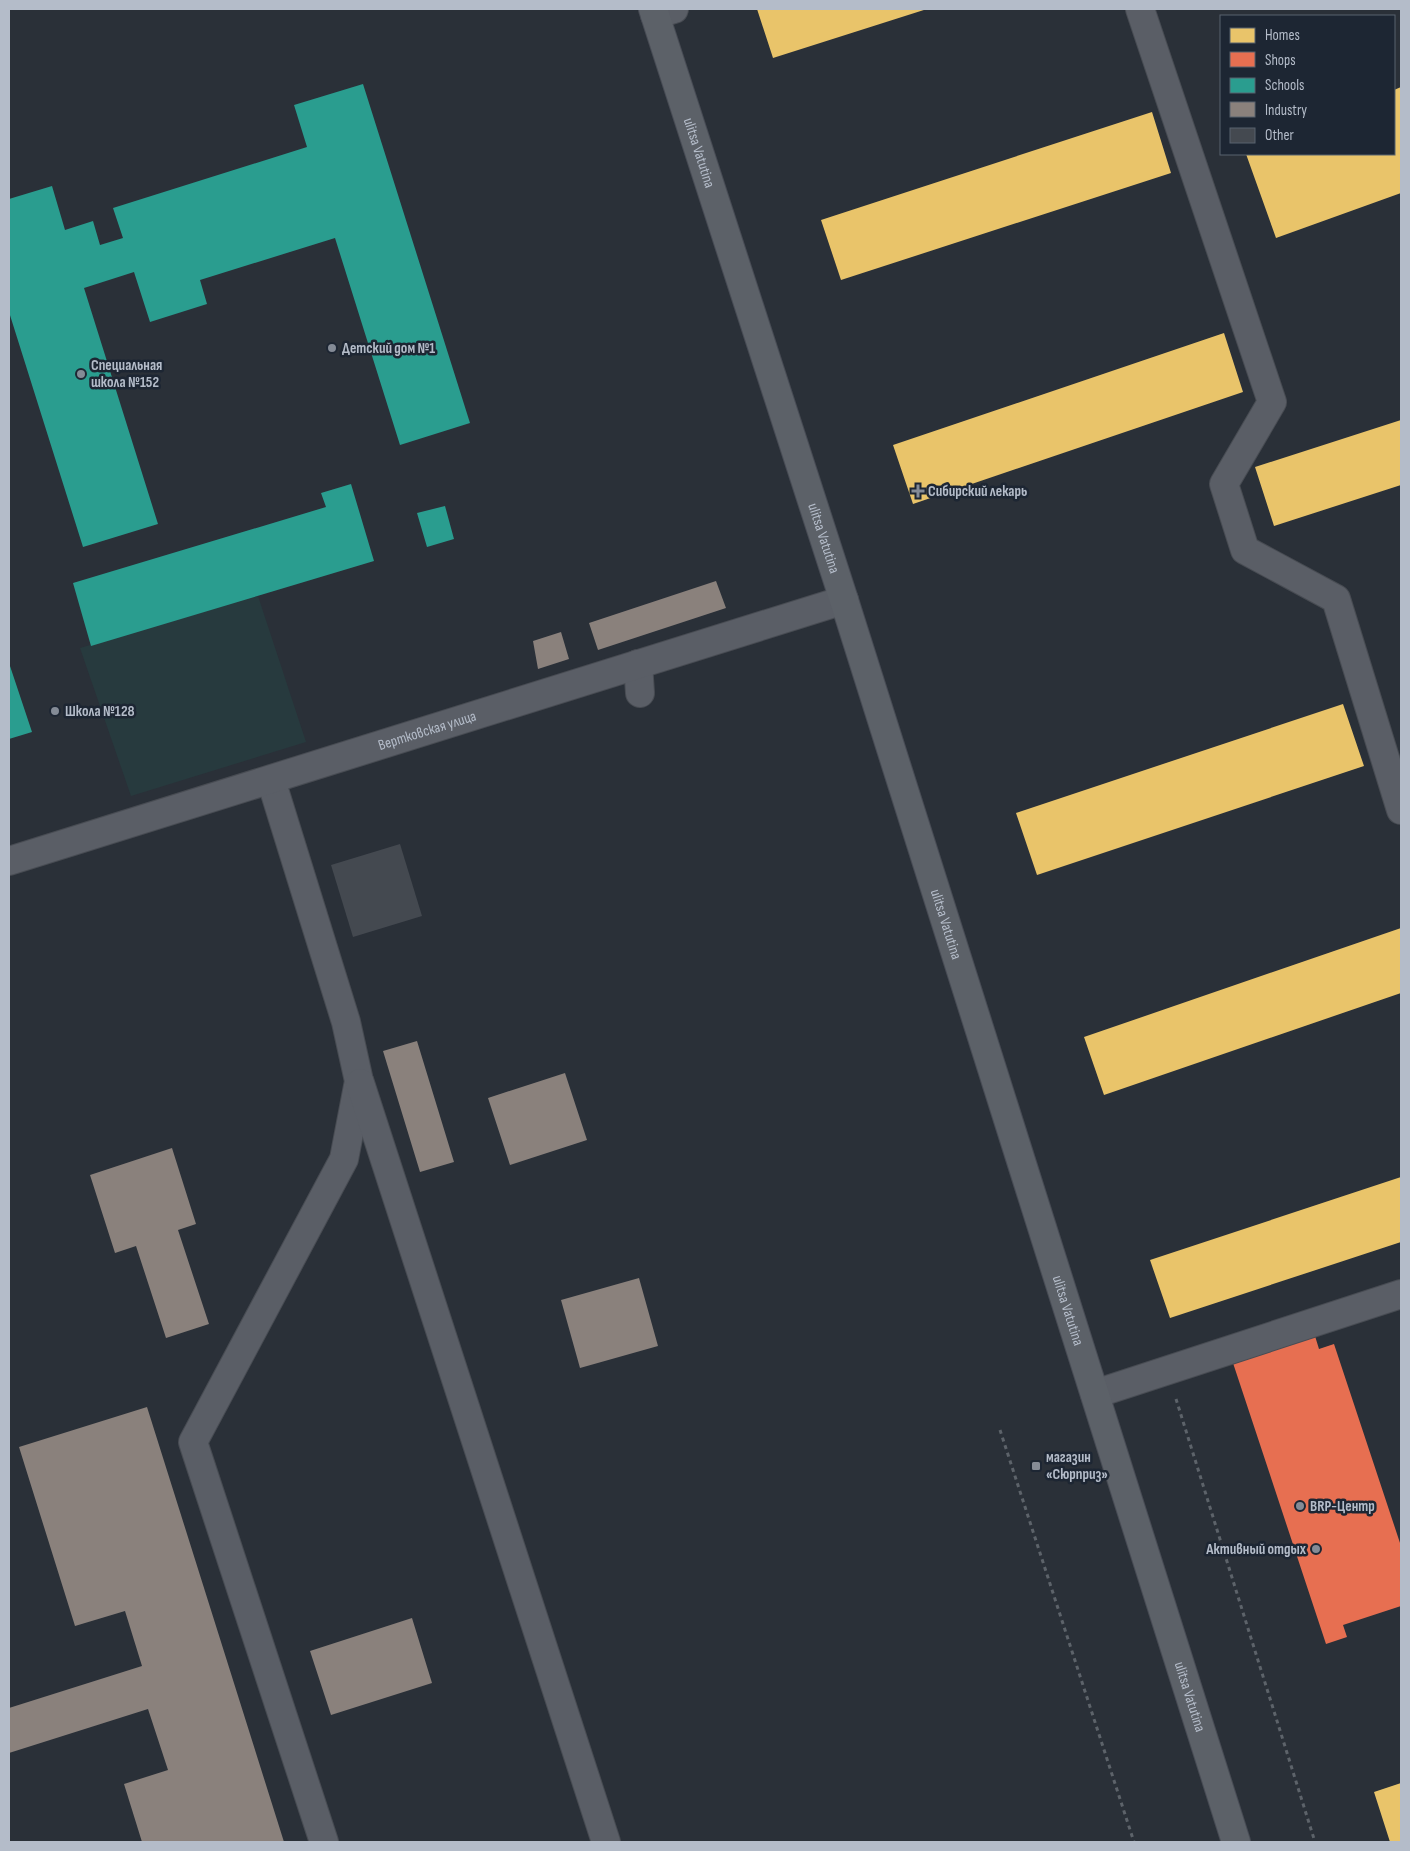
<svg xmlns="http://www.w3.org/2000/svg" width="1410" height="1851" viewBox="0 0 1410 1851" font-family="'Sofia Sans Condensed',sans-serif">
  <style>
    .green { fill: #273a3e }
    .homes { fill: #e9c46a }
    .shops { fill: #e76f51 }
    .schools { fill: #2a9d8f }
    .industry { fill: #8a817c }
    .building { fill: #444950 }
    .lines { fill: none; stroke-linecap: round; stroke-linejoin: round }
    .minor-casing { stroke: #484c53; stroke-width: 30 }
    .major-casing { stroke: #484c55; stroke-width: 30 }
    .path { stroke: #5d636a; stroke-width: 3; stroke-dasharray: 4 4; stroke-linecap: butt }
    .minor { stroke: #5a5e66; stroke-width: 28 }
    .major { stroke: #5c6168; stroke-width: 28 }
    .poi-dot { fill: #848b96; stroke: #1d2633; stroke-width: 2 }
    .labels { text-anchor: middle; stroke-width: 5; stroke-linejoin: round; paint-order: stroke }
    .street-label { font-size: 15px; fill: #b4bcc9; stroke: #1d2633 }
    .poi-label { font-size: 15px; font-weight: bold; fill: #b4bcc9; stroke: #1d2633; text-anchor: start }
  </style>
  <rect width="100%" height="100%" fill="#2a3038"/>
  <!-- green -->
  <path class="green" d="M258 596 306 742 131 796 80 648Z"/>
  <!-- homes -->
  <path class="homes" d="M757 9H927L773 58Z
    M1401 87V193L1276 238 1246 154H1394V90Z
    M1152 112 1171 173 841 280 821 220Z
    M1224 333 1243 392 913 504 893 445Z
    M1401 420V485L1274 526 1255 467Z
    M1343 704 1364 766 1037 875 1016 813Z
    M1401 928V993L1104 1095 1084 1037Z
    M1401 1177V1242L1170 1318 1150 1260Z
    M1401 1783V1842H1390L1374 1792Z"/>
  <!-- shops -->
  <path class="shops" d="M1315 1336 1319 1349 1334 1344 1401 1546V1606L1343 1625 1347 1637 1326 1644 1233 1363Z"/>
  <!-- schools -->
  <path class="schools" d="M363 84 470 423 400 445 335 238 200 280 207 304 150 322 134 272 84 288 158 524 83 547 9 312V199L52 186 65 230 93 221 100 245 123 238 113 208 307 147 294 105Z
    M351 484 374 561 91 646 73 583 326 507 321 493Z
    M445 506 454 539 427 547 417 513Z
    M9 663 32 732 9 739Z"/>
  <!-- industry -->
  <path class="industry" d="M716 581 726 608 598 650 589 623Z
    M561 632 569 659 538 669 533 641Z
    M417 1041 454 1162 420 1172 383 1051Z
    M565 1073 587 1140 510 1165 488 1098Z
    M172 1148 196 1224 178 1230 209 1324 166 1338 136 1246 115 1253 90 1175Z
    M639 1278 658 1346 580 1368 561 1300Z
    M147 1407 284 1842H142L124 1784 168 1770 148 1709 9 1753V1708L142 1666 125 1611 75 1626 19 1447Z
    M412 1618 432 1683 331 1715 310 1651Z"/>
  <!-- building -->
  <path class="building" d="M400 844 422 916 353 937 331 865Z"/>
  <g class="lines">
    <!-- minor casing -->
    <g class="minor-casing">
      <g id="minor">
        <path d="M1140 9 1272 402 1224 484 1245 550 1336 599 1401 810"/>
        <path d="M655 15 674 9"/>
        <path d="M638 664 640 693"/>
        <path d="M271 780 346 1022 359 1081 344 1159 193 1442 324 1842"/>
        <path id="s1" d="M9 861 844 600"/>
        <path d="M360 1083 606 1842"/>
        <path d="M1095 1394 1401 1294"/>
      </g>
    </g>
    <!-- major casing -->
    <g class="major-casing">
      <g id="major">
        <path id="s2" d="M653 9 844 600 1236 1842"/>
      </g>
    </g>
    <!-- path -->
    <path class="path" d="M1176 1399 1315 1842
      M1000 1430 1134 1842"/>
    <!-- minor -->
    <use href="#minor" class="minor"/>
    <!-- major -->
    <use href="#major" class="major"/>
  </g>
  <!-- markers -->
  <g class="poi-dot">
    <circle cx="332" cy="348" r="5"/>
    <circle cx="81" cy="374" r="5"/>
    <path d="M915.5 483.5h5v5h5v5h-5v5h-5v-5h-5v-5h5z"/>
    <circle cx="55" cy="711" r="5"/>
    <rect x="1031" y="1461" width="10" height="10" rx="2.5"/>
    <circle cx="1300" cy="1506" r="5"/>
    <circle cx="1316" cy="1549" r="5"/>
  </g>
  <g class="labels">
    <!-- street labels -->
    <g class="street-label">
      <text dy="5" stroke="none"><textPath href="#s2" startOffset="151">ulitsa Vatutina</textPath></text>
      <text dy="5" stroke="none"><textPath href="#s2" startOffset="556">ulitsa Vatutina</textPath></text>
      <text dy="5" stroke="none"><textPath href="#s1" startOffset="438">Вертковская улица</textPath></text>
      <text dy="5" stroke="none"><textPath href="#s2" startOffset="961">ulitsa Vatutina</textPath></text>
      <text dy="5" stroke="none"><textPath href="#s2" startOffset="1366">ulitsa Vatutina</textPath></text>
      <text dy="5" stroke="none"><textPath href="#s2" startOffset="1771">ulitsa Vatutina</textPath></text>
    </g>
    <!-- poi labels -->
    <g class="poi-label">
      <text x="342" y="353">Детский дом №1</text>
      <text x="91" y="370">Специальная<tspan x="91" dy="17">школа №152</tspan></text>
      <text x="928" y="496">Сибирский лекарь</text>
      <text x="65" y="716">Школа №128</text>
      <text x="1046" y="1462">магазин<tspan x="1046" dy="17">«Сюрприз»</tspan></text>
      <text x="1310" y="1511">BRP-Центр</text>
      <text x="1306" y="1554" text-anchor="end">Активный отдых</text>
    </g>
  </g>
  <!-- border -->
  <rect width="1410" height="1851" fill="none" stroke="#b4bcc9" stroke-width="20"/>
  <!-- legend -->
  <rect x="1220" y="15" width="175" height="140" fill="#1d2633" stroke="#59626f"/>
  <rect x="1230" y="28" width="25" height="15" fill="#e9c46a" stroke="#59626f"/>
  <text x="1265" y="40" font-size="15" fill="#b4bcc9">Homes</text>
  <rect x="1230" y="52" width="25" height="15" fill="#e76f51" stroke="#59626f"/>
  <text x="1265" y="65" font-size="15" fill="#b4bcc9">Shops</text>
  <rect x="1230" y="78" width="25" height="15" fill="#2a9d8f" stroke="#59626f"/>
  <text x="1265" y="90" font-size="15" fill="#b4bcc9">Schools</text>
  <rect x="1230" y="102" width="25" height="15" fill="#8a817c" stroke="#59626f"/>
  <text x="1265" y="115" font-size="15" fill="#b4bcc9">Industry</text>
  <rect x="1230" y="128" width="25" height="15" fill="#444950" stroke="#59626f"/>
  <text x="1265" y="140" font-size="15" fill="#b4bcc9">Other</text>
</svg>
